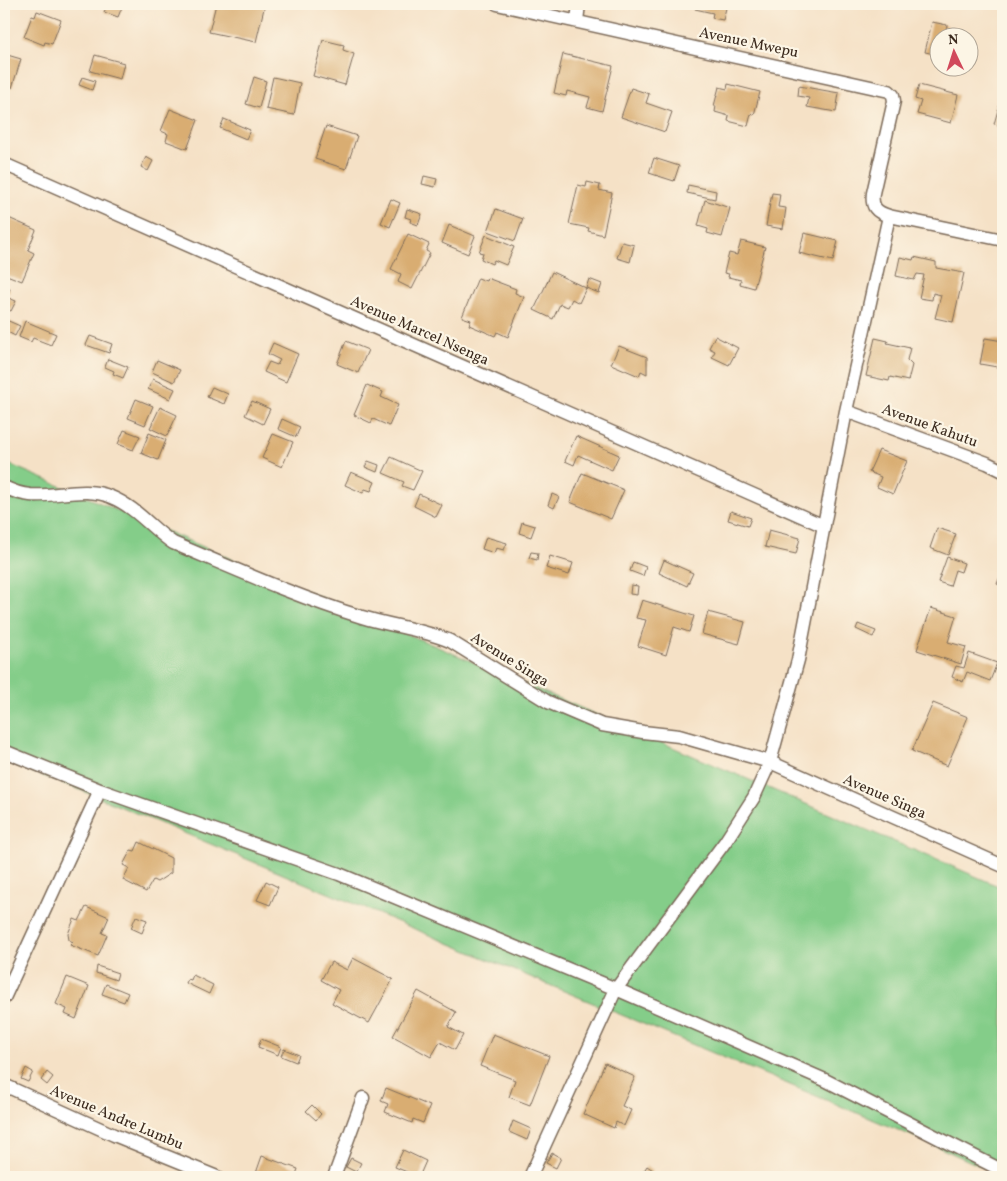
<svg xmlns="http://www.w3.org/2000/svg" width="1007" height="1181" viewBox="0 0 1007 1181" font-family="Vollkorn,serif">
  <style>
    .green { fill: #84cd89; stroke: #607c54 }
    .building { fill: #d9ad72 }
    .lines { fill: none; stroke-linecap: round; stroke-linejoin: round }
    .minor-casing { stroke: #7c6a59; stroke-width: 15 }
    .minor { stroke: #fff; stroke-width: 12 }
    .labels { text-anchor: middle; stroke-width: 4.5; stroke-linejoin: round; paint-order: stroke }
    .street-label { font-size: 15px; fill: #3b2a1e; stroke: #fcf5e5 }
  </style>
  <rect width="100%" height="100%" fill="#fcf5e5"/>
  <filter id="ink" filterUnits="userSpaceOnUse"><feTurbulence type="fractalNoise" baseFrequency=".02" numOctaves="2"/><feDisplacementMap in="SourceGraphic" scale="10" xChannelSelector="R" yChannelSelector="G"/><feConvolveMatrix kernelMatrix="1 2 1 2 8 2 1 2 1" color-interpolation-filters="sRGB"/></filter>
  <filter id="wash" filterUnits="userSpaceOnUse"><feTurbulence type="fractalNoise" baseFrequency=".0096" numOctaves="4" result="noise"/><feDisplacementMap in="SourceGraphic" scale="20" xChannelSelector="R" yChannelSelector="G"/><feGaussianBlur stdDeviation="1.12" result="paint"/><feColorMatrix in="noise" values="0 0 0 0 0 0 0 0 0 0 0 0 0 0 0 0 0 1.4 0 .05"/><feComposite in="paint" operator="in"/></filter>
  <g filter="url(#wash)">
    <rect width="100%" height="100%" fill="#f5e1c6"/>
    <!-- green -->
    <path class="green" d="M4 462 1003 888V1176L927 1142 83 791 4 761Z"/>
    <g id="blocks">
      <!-- building -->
      <path class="building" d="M108 4 122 7 118 17 104 12Z
        M216 4H265L256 42 209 32Z
        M697 4H727L723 20 712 18 713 13 695 9Z
        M37 11 61 20 52 44 45 42 44 45 24 37 32 16 35 17Z
        M932 22 947 25 945 38H940V55L925 52Z
        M323 40 344 45 343 50 354 54 345 85 313 76Z
        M4 54 21 59 12 88 4 85Z
        M563 54 613 66 602 111 587 107 590 97 567 91 566 96 554 93Z
        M95 55 124 63 120 79 90 71Z
        M82 77 95 81 92 90 79 85Z
        M254 77 266 81 259 108 246 104Z
        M273 77 300 83 294 115 266 109Z
        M728 84 760 92 754 115 751 114 748 126 728 121 729 116 715 112 716 106H714L719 87 727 89Z
        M919 85 958 95 951 123 917 114 921 101 915 99Z
        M799 86 839 93 836 112 807 107 809 98 798 96Z
        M631 88 649 94 646 103 672 112 665 132 621 117Z
        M1000 103H1003V126L994 124Z
        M170 109 198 120 187 149 166 141 168 134 161 131Z
        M224 119 250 130 246 139 220 128Z
        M326 126 357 136 346 169 315 159Z
        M146 157 153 161 148 171 141 167Z
        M654 158 679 166 674 181 649 173Z
        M424 176 437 179 435 187 422 184Z
        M587 182 600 185 599 190 612 193 603 235 588 231 589 228 569 224 578 185 586 187Z
        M688 185 716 191 715 199 687 193Z
        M772 193 780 194 778 207 786 208 783 229 766 226Z
        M391 199 400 203 390 227 381 223Z
        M705 200 730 208 722 237 707 233 708 229 698 226Z
        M407 209 422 214 418 225 410 222 411 219 405 217Z
        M496 209 523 219 515 241 488 231Z
        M4 216 36 230 28 250 34 253 22 281 4 274Z
        M449 225 475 236 468 254 442 243Z
        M804 233 838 241 833 261 799 253Z
        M408 234 429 244 426 251 430 253 412 289 398 282 401 274 391 269Z
        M486 235 514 247 506 265 494 260 492 264 481 259 483 253 479 252Z
        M741 241 765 247 754 288 740 284 741 280 728 277 729 274 724 273 729 253 737 255Z
        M622 242 634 245 630 262 617 258Z
        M900 257 913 260 914 257 936 262V268L964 273 953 322 935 318 941 295 933 293 932 300 919 298 924 275 917 274 914 280 896 276Z
        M552 272 586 288 579 303 572 299 568 307 560 304 553 319 534 310Z
        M478 278 486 281 487 278 516 289 515 293 524 297 508 337 497 332 495 336 469 325 471 320 462 317Z
        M589 279 602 284 599 293 586 288Z
        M4 287 10 289 6 297 16 301 11 311 4 308Z
        M4 319 20 326 15 336 4 330Z
        M25 321 56 334 51 345 33 338 31 342 19 337Z
        M90 336 112 344 109 353 86 345Z
        M715 336 738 348 729 365 712 357 715 351 709 348Z
        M875 338 888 341 887 343 910 348 907 360 912 365 908 381 890 377 889 381 866 376Z
        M985 338 1003 341V368L980 364Z
        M346 341 368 350 358 373 337 364Z
        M273 343 298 354 286 382 264 372 269 362 277 365 280 360 268 354Z
        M619 346 647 357V374L641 371 639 376 611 364Z
        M108 359 128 367 123 378 113 374 114 371 105 367Z
        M157 360 180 370 174 382 152 372Z
        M153 379 175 389 170 399 148 389Z
        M367 385 383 392 381 397 398 405 389 426 373 419 371 423 354 415Z
        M212 387 228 394 224 404 207 397Z
        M136 399 153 406 145 425 128 418Z
        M252 401 270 409 263 424 245 415Z
        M160 407 177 415 167 436 150 428Z
        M282 419 300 427 296 437 278 429Z
        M124 430 140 436 133 450 118 444Z
        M149 433 166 440 158 460 141 453Z
        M273 434 293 442 282 467 262 458Z
        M576 436 619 455 612 470 578 455 574 465 565 461Z
        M879 450 907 461 893 494 877 487 881 477 869 472Z
        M391 457 422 471 413 490 402 486 404 482 383 473Z
        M368 461 379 465 377 472 365 467Z
        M351 472 375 482 371 491 365 489 363 493 345 485Z
        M582 473 624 490 611 519 570 502Z
        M419 494 442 505 436 517 414 506Z
        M552 494 559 497 554 508 548 505Z
        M731 511 751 518 748 526 728 520Z
        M522 522 535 526 531 537 519 533Z
        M937 528 956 534 948 555 930 548Z
        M769 530 800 538 796 554 765 547Z
        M486 537 507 543 504 550 496 548 494 553 482 549Z
        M531 552 538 553 537 560 529 558Z
        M550 556 573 563 569 575 546 568Z
        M947 557 964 563 961 572 955 570 950 586 938 582Z
        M664 560 693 573 687 586 659 573Z
        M633 562 646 567 643 576 630 571Z
        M1003 569V586L997 584Z
        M631 585 638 586 637 595 630 594Z
        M642 600 694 616 689 632 674 627 666 655 638 646 646 620 636 618Z
        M931 608 956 616 948 642 966 647 961 664 917 650Z
        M708 612 745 622 739 644 702 634Z
        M858 624 876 631 873 637 856 629Z
        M969 653 997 663 990 681 967 672 963 682 952 677 956 666 964 668Z
        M933 703 968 717 947 766 912 751Z
        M139 842 171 858V873L157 882 153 880 146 892 123 880 129 868 123 865 131 850 135 851Z
        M266 881 278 887 270 905 257 900Z
        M86 907 109 917 102 933 107 935 98 956 70 945 73 942 69 940 68 934 74 919 79 921Z
        M136 916 147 920 142 933 131 928Z
        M353 958 393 979 369 1023 332 1003 339 990 321 980 331 962 347 970Z
        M97 966 118 973 116 980 96 973Z
        M193 975 213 985 209 994 186 983 188 979 191 980Z
        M67 977 89 986 76 1019 65 1014 67 1009 56 1004Z
        M106 984 128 993 124 1002 102 994Z
        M418 991 456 1012 448 1027 463 1035 455 1050 440 1042 431 1057 393 1036Z
        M493 1034 549 1056 530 1105 509 1097 515 1080 480 1066Z
        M261 1039 281 1047 278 1055 258 1047Z
        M284 1049 299 1055 296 1062 281 1056Z
        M605 1063 635 1077 622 1106 631 1110 624 1126 616 1122 614 1128 583 1114Z
        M26 1068 33 1072 28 1082 21 1079Z
        M47 1072 53 1077 47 1085 41 1080Z
        M386 1088 430 1106 423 1123 413 1119 412 1123 385 1112 388 1104 381 1101Z
        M312 1105 321 1114 316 1120 306 1111Z
        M513 1121 531 1129 527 1140 509 1132Z
        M403 1150 426 1161 419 1177 395 1167Z
        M552 1153 561 1158 556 1168 546 1163Z
        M262 1156 298 1169 295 1177H259L255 1176Z
        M351 1158 361 1163 356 1172 346 1167Z
        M647 1166 653 1170 650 1175 654 1177H640Z"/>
    </g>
  </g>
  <g filter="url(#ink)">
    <use href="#blocks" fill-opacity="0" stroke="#7c6a59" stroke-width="1"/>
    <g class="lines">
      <!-- minor casing -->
      <g class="minor-casing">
        <path id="minor" d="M497 4 889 91 893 95 894 101 873 193C871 207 876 212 889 216L1003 240
          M577 21 579 4
          M4 164 824 526
          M846 411 987 463 1003 471
          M4 487C12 491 21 494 30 495 56 497 86 486 111 497 136 507 152 529 173 543 235 569 297 597 362 617 391 626 422 629 450 641L548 702 602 725 643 732 679 736 770 762 1003 866
          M4 751 100 790 339 874 616 989 825 1080 1003 1171
          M4 998 100 790
          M4 1085 114 1135 217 1177
          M334 1177 363 1098
          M530 1177 616 989 725 842 754 797 770 762 798 660 846 411 889 216"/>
      </g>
      <!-- minor -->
      <use href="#minor" class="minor"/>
    </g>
  </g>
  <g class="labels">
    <!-- street labels -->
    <g class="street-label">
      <text transform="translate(749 42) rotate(12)" y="5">Avenue Mwepu</text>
      <text transform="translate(420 330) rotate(24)" y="5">Avenue Marcel Nsenga</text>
      <text transform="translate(930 425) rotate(20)" y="5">Avenue Kahutu</text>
      <text transform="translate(510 659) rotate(32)" y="5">Avenue Singa</text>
      <text transform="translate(885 796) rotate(24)" y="5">Avenue Singa</text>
      <text transform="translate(117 1117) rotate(23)" y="5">Avenue Andre Lumbu</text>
    </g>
  </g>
  <!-- margin -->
  <rect width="1007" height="1181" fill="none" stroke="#fcf5e5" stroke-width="20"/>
  <!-- north arrow -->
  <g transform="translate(954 52) rotate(356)"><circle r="24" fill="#fcf5e5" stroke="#afa495"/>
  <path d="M0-4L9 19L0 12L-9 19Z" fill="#d1495b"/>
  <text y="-8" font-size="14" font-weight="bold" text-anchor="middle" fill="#3b2a1e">N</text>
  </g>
</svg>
